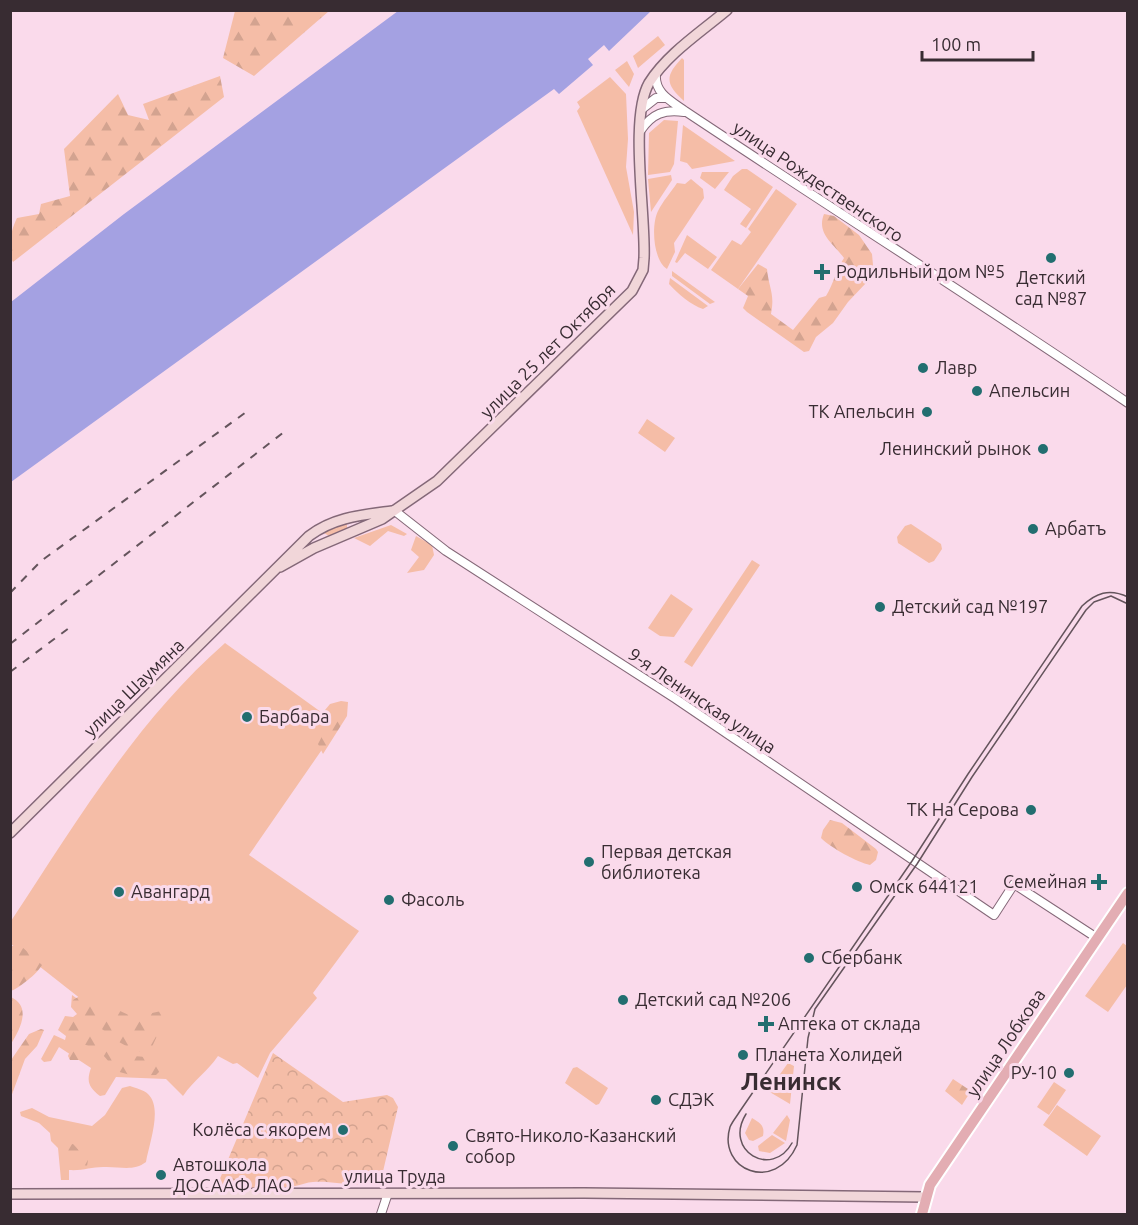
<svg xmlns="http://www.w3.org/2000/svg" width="1138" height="1225" viewBox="0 0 1138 1225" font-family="Ubuntu,sans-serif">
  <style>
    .grass { fill: #f5bda7 }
    .forest { fill: url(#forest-firs) }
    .park { fill: url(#park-crowns) }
    .water { fill: #a4a1e2 }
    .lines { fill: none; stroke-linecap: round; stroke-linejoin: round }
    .tertiary-casing { stroke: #846878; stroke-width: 10 }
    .secondary-casing { stroke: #846878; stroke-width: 12 }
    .primary-casing { stroke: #fff; stroke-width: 14 }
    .tertiary { stroke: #fff; stroke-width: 8 }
    .secondary { stroke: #f1d6d9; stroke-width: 9 }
    .primary { stroke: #e3adb3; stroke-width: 10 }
    .tram { stroke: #64545c; stroke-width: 1.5 }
    .rail { stroke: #64545c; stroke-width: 2; stroke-dasharray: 8 8; stroke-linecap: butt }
    .poi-dot { fill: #226e70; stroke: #fadaeb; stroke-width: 2 }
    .labels { text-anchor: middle; stroke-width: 6; stroke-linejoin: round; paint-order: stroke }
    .street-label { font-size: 18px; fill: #382c32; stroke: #fadaeb }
    .poi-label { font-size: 18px; fill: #382c32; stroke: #fadaeb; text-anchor: start }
    .district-label { font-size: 24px; font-weight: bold; fill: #382c32; stroke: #fadaeb }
  </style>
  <defs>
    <pattern id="forest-firs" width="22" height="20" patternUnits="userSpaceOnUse" patternTransform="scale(1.5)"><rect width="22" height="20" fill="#f5bda7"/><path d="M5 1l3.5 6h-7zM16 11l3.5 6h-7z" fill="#d3a390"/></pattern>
    <pattern id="park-crowns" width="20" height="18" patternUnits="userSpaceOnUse" patternTransform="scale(1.5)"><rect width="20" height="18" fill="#f5bda7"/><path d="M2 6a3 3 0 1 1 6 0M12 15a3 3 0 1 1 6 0" fill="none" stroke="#d3a390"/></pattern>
  </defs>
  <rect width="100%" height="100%" fill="#fadaeb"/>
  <!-- grass -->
  <path class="grass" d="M658 36 665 45 638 68 633 56Z
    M682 58 684 60V101C665 84 665 76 682 58Z
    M627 61 634 74 629 87 615 70Z
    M610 77 626 94 628 139 626 167 634 212 633 235 577 111 580 107 577 102Z
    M664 120 678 121 674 164 670 172 648 175 649 133Z
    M683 125 735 161 692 169 687 163 680 161Z
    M742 169H747L773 187 746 228 740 224 751 209 724 190 733 176Z
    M702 172H729L715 189 700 178Z
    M671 175 672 180 651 212 648 179Z
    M691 179 703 189 704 198 674 243 675 252 667 269C653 260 651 225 658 211 663 201 671 192 677 183L685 184Z
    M776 189 797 204 738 289 711 270 732 240 741 245 751 232 748 229Z
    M687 235 717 257 708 269 685 253 677 263 675 262Z
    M672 271 715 302 710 304 672 276Z
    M670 278 708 306 703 309C691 305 678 294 669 284Z
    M647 419 675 438 665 452 638 433Z
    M347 523V530L329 536 324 533 331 527Z
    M911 524 941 544 942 549 934 561 929 563 898 543 897 537 905 526Z
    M391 525 407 534 404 536 388 531 370 546 354 538Z
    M416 536 432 545 434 555 424 570 407 573 419 557 411 550Z
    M752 560 760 565 692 667 684 662Z
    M671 594 693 609 674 637 660 636 648 628Z
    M225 643 339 725 249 855 359 931 313 993 317 998 270 1053 258 1078 237 1063 233 1064 218 1056C207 1072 194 1080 183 1096L166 1079 116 1077 105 1095 100 1096C89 1087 86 1082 91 1068L59 1047 51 1061 44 1062 41 1059 54 1035 65 1040 66 1036 58 1030 65 1016 73 1017 77 1014 71 1007 72 995 114 1025 11 944V921C75 824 137 720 225 643Z
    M1123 943 1127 946V985L1108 1012 1085 996Z
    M788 1063 794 1066 790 1104 768 1091Z
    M577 1067 608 1088 599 1104 596 1105 565 1083 573 1068Z
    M1054 1082 1066 1090 1049 1115 1037 1107Z
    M130 1086C135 1088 144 1090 148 1094 163 1108 149 1144 146 1162 133 1172 119 1166 103 1167 91 1167 82 1171 69 1170V1180H61L58 1148 51 1141 50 1133 39 1123 21 1116 20 1112 32 1108 49 1117 92 1126 105 1115 122 1088Z
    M1057 1105 1101 1136 1087 1156 1043 1125Z
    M787 1115 790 1120 786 1141 773 1133Z
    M752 1118C760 1123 765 1125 763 1136L753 1141 749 1140 745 1133Z
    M772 1135 785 1143 770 1153 759 1151 758 1146Z"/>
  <!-- forest -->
  <path class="forest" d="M235 11 237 10 329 11 254 76 223 58Z
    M220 76 224 97 13 262C6 250 11 230 17 218L39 214 41 204 70 196 64 149 118 94 128 115 149 120 143 104Z
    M824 214 834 216 859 235 872 254 873 265 866 283 848 302 833 323 816 337 809 351 804 352 747 312 743 308 748 296 738 289 758 264 767 269C769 289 775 293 771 314L793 330 819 298 826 296C834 283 835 272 844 258 834 244 816 234 824 214Z
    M341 701 348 702 347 716 323 754 318 744 330 721 325 716V710L330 704Z
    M830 820 842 823 876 849 878 852 876 860 870 865C857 862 831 848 821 838L823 830Z
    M11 946H21L42 965C37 974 19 988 11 991Z
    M83 994 144 1022 152 1013 166 1010V1017L150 1051 137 1052 119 1042 73 1007V1000Z
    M11 997C32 1007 20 1029 11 1044Z
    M68 1017 122 1056 131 1060 134 1056 157 1058 165 1066 156 1075C139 1076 127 1076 113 1069 103 1049 90 1047 71 1039L64 1022Z
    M41 1029 44 1030 37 1046 25 1059 11 1097V1060L29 1034Z
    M77 1048 86 1052 87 1060H70L68 1056 70 1051Z
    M953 1079 971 1091 962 1105 945 1091Z
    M73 1144 88 1160 87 1166C75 1166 69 1161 63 1151L66 1145Z"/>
  <!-- park -->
  <path class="park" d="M273 1053 343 1102 387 1095 393 1098 398 1107 381 1180C365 1190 334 1180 313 1182 307 1182 301 1185 295 1186 269 1190 242 1187 216 1188Z"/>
  <!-- water -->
  <path class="water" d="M398 11H651L609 51 604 45 588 59 593 65 559 94 554 89 11 482V302L124 214Z"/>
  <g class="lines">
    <!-- tertiary casing -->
    <g class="tertiary-casing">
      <path id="tertiary" d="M656 74C654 93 671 101 685 111 832 209 981 303 1128 403
        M642 109 656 98H666
        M641 130C652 114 664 109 684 112
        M395 511 446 551 676 699 994 915 1014 884 1097 938
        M381 1214 388 1193"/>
    </g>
    <!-- secondary casing -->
    <g class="secondary-casing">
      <path id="secondary" d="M280 567 314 548 382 519 437 481 632 291 643 270 644 258C646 215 629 118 649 83 667 54 701 32 727 10
        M10 833 309 536C334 517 362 515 392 511
        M10 1194 584 1193 924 1197"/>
    </g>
    <!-- primary casing -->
    <g class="primary-casing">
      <path id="primary" d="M922 1214 930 1185 1128 893"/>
    </g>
    <!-- tertiary -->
    <use href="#tertiary" class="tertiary"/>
    <!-- secondary -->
    <use href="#secondary" class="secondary"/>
    <!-- primary -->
    <use href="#primary" class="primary"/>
    <!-- tram -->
    <path class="tram" d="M1128 597C1109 588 1096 593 1082 606L968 774 912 861 740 1111C737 1116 732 1122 730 1127 717 1170 775 1194 797 1145L808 1038 815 1009 917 864 972 777 1086 610 1094 602 1111 596 1128 604
      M746 1114C723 1151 772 1179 792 1143"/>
    <!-- rail -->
    <path class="rail" d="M10 593 41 561 249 410
      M10 644 284 432
      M10 672 73 625"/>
  </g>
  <!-- markers -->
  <g class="poi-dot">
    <circle cx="1051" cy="258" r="6"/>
    <path d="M819 263h6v6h6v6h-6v6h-6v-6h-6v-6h6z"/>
    <circle cx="923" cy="368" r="6"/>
    <circle cx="977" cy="391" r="6"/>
    <circle cx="927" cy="412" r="6"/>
    <circle cx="1043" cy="449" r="6"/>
    <circle cx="1033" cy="529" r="6"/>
    <circle cx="880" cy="607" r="6"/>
    <circle cx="247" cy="717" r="6"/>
    <circle cx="1031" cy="810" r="6"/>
    <circle cx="589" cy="862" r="6"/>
    <path d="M1096 873h6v6h6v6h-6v6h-6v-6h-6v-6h6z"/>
    <circle cx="857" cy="887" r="6"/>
    <circle cx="119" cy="892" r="6"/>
    <circle cx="389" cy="900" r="6"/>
    <circle cx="809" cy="958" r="6"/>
    <circle cx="623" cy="1000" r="6"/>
    <path d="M763 1015h6v6h6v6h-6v6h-6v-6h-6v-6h6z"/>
    <circle cx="743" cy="1055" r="6"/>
    <circle cx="1069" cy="1073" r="6"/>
    <circle cx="656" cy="1100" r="6"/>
    <circle cx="343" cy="1130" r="6"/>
    <circle cx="453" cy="1146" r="6"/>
    <circle cx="161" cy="1175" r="6"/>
  </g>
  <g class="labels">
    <!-- street labels -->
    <g class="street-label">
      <text transform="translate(818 182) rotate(34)" y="6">улица Рождественского</text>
      <text transform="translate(548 351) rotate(-45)" y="6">улица 25 лет Октября</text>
      <text transform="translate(134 688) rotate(-44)" y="6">улица Шаумяна</text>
      <text transform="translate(702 701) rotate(34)" y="6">9-я Ленинская улица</text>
      <text transform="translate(1006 1043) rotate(-56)" y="6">улица Лобкова</text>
      <text x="395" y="1183">улица Труда</text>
    </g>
    <!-- poi labels -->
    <g class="poi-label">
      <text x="836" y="278">Родильный дом №5</text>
      <text x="1051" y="284" text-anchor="middle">Детский<tspan x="1051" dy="21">сад №87</tspan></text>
      <text x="935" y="374">Лавр</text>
      <text x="989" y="397">Апельсин</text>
      <text x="915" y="418" text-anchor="end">ТК Апельсин</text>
      <text x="1031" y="455" text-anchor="end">Ленинский рынок</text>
      <text x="1045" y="535">Арбатъ</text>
      <text x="892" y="613">Детский сад №197</text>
      <text x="259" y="723">Барбара</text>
      <text x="1019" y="816" text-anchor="end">ТК На Серова</text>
      <text x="601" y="858">Первая детская<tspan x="601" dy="21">библиотека</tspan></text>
      <text x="1087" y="888" text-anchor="end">Семейная</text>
      <text x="869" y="893">Омск 644121</text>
      <text x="131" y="898">Авангард</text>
      <text x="401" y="906">Фасоль</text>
      <text x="821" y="964">Сбербанк</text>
      <text x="635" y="1006">Детский сад №206</text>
      <text x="778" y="1030">Аптека от склада</text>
      <text x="755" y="1061">Планета Холидей</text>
      <text x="1057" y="1079" text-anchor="end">РУ-10</text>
      <text x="668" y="1106">СДЭК</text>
      <text x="331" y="1136" text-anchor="end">Колёса с якорем</text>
      <text x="465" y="1142">Свято-Николо-Казанский<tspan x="465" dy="21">собор</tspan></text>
      <text x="173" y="1171">Автошкола<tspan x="173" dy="21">ДОСААФ ЛАО</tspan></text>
    </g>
    <!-- district labels -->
    <g class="district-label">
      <text x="791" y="1090">Ленинск</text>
    </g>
  </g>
  <!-- border -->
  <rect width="1138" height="1225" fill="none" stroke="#382c32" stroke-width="24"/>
  <!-- scale -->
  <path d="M922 51v9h111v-9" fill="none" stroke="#382c32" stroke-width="3"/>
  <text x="931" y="51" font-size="18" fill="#382c32" stroke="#fadaeb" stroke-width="4.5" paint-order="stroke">100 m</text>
</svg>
